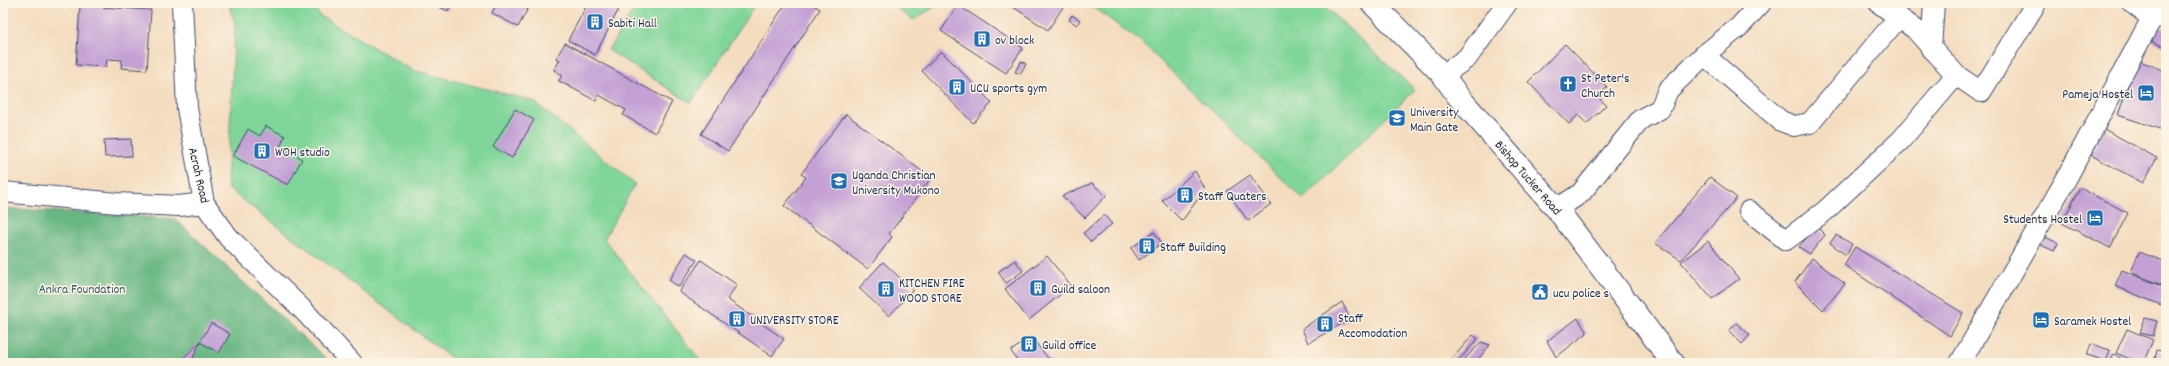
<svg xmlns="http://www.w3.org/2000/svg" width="2169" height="366" viewBox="0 0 2169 366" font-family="Dekko,sans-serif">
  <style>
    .green { fill: #80d69a; stroke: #4e827c }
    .forest { fill: #68b782; stroke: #427370 }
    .building { fill: #c4a0d5 }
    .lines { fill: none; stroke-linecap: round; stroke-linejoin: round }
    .minor-casing { stroke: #3c496d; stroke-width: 22 }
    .major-casing { stroke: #3c496d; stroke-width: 24 }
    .minor { stroke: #fff; stroke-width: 20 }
    .major { stroke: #fff; stroke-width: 22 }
    .labels { text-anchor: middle; stroke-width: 3; stroke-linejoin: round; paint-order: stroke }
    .poi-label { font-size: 13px; fill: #1b2f5e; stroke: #fcf5e5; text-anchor: start }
    .street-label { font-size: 13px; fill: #1b2f5e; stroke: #fcf5e5 }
    .park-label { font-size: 13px; fill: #34596d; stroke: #fcf5e5 }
  </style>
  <rect width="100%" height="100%" fill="#fcf5e5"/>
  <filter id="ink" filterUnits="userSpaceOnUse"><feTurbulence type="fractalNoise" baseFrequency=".025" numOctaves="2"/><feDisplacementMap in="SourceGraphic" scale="8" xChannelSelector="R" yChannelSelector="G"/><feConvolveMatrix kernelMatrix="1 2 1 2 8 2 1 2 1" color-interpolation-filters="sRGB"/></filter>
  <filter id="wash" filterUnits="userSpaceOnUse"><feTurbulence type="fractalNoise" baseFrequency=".012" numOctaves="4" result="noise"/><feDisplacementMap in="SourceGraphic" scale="16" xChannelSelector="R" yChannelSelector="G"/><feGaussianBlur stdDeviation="0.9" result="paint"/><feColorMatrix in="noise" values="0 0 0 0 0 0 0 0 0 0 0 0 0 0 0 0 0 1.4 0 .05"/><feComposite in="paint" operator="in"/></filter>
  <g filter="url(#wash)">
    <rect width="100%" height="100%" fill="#f4dcbf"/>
    <!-- green -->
    <path class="green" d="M230 3H311L320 16 412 70 533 101 635 184 604 239 702 363H458L227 188 235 23 230 9Z
      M638 3H756L691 103 608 50Z
      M890 3H941L913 20Z
      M1087 3H1321L1415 90 1303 199 1140 41Z"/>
    <!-- forest -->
    <path class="forest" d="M3 208 175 219 331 363H3Z"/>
    <g id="blocks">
      <!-- building -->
      <path class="building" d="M430 3H451L448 11Z
        M497 3H531L518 27 492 13Z
        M588 3H622L595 55 568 40Z
        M786 3H810L820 9 728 151 701 134Z
        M1007 3H1063L1065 4 1048 30Z
        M958 5 1023 48 1006 73 941 31Z
        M80 6 151 10 147 70 121 68 122 60 107 59 106 67 76 65Z
        M1072 15 1080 20 1077 25 1069 20Z
        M2158 26 2166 29V47L2152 42Z
        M565 43 672 102 655 133 623 115 626 110 599 95 596 101 559 81 562 75 554 70 560 60 556 58Z
        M1565 44 1607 87 1598 97 1606 105 1587 124 1578 115 1569 124 1528 82Z
        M941 51 992 103 973 123 922 71Z
        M2137 60 2166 71V131L2118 115Z
        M1021 61 1026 64 1020 74 1015 72Z
        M515 109 534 120 512 158 493 147Z
        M846 114 931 178 889 234 892 237 868 269 784 206 806 177 801 174Z
        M266 126 285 136 280 147 302 159 288 185 233 156 248 129 260 136Z
        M2104 129 2157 158 2143 183 2091 155Z
        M131 139 132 156 105 157 104 140Z
        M1195 171 1205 189 1182 221 1162 201Z
        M1250 175 1271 204 1248 221 1227 191Z
        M1710 177 1737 198 1681 260 1655 243Z
        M1092 183 1106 196 1085 218 1062 196Z
        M2080 188 2128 213 2110 248 2062 223Z
        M1104 215 1112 224 1091 242 1083 233Z
        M1816 226 1825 235 1810 254 1799 247Z
        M1154 232 1162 243 1139 260 1131 248Z
        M1836 235 1852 244 1846 255 1830 243Z
        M2045 237 2058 243 2054 251 2041 245Z
        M1708 241 1739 279 1712 299 1681 262Z
        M1855 247 1963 313 1950 336 1844 265Z
        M2139 252 2166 262V287L2131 272Z
        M686 253 697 260 679 287 669 280Z
        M1047 256 1071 286 1029 320 1005 289Z
        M1812 258 1845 284 1823 310 1795 282Z
        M701 260 737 285 727 299 784 339 772 356 679 292Z
        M1015 260 1023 271 1006 283 998 272Z
        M883 262 913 290 889 316 859 288Z
        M2122 270 2166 288V307L2115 286Z
        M1342 302 1350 319 1308 343 1302 329Z
        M1578 318 1587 333 1556 357 1547 341Z
        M2145 318 2157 321 2153 336 2140 333Z
        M211 323 230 334 219 353 200 342Z
        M1736 323 1750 335 1742 344 1729 331Z
        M2127 329 2153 340 2143 363H2139L2116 353Z
        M1473 335 1478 339 1456 363 1451 360Z
        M1031 337 1052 363H1019L1011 351Z
        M200 342 191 363H178Z
        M1481 342 1490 345 1475 363H1461Z
        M2091 344 2110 350 2106 361 2087 355Z
        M2157 350 2166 352V363H2154Z
        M2114 354 2128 363H2108Z"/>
    </g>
  </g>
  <g filter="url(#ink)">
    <use href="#blocks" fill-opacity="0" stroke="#3c496d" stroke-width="1"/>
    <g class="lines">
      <!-- minor casing -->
      <g class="minor-casing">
        <path id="minor" d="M182 3 187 108 204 203 229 238 305 312 352 363
          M1879 3 1915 29 1956 75 1981 92 2036 3
          M2132 3 2152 18
          M1931 49 1934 3
          M1704 55 1781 121 1794 126 1810 123 1898 18
          M1443 75 1467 58 1507 3
          M3 192 117 203 179 206 204 203
          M1557 209 1581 193 1641 119 1660 109 1668 90 1704 55 1740 26 1761 3
          M1749 211 1786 240 1825 211 1901 140 1956 75
          M1960 363 2064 183 2152 18 2166 17"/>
      </g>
      <!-- major casing -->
      <g class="major-casing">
        <path id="major" d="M1372 3 1443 75 1458 96 1557 209 1673 363"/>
      </g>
      <!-- minor -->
      <use href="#minor" class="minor"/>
      <!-- major -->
      <use href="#major" class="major"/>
    </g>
  </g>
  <!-- icons -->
  <defs>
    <g id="building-square" transform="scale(0.9)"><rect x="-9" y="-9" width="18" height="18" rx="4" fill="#1f6fb2" stroke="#fcf5e5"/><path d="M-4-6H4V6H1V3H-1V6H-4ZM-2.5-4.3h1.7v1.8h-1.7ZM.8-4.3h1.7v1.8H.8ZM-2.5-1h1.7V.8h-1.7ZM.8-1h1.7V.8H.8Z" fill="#fff"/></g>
    <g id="church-square" transform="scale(0.9)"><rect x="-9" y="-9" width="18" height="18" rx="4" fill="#1f6fb2" stroke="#fcf5e5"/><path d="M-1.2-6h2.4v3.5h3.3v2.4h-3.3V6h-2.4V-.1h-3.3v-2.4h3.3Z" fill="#fff"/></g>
    <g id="hotel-square" transform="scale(0.9)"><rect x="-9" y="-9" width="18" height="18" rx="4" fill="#1f6fb2" stroke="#fcf5e5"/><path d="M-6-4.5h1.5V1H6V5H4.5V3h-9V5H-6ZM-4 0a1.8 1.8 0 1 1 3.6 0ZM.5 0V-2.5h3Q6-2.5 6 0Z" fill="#fff"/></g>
    <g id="school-square" transform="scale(0.9)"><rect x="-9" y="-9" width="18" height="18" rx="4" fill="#1f6fb2" stroke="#fcf5e5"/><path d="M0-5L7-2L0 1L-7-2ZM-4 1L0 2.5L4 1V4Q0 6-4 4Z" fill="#fff"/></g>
    <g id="university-square" transform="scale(0.9)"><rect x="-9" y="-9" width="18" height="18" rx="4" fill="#1f6fb2" stroke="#fcf5e5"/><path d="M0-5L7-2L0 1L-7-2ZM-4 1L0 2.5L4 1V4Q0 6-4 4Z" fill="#fff"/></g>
    <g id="civic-square" transform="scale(0.9)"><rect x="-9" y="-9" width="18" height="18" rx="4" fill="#1f6fb2" stroke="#fcf5e5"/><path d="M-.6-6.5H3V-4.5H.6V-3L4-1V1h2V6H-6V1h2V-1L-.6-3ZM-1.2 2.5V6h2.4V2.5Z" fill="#fff"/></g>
  </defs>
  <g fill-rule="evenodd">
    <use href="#building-square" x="595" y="22"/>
    <use href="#building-square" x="982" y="39"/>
    <use href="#church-square" x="1568" y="84"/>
    <use href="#building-square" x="957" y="87"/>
    <use href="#hotel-square" x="2146" y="93"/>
    <use href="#school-square" x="1397" y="118"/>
    <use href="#building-square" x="262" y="151"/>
    <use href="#university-square" x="839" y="181"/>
    <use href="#building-square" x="1185" y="195"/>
    <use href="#hotel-square" x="2095" y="218"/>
    <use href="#building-square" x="1147" y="246"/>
    <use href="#building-square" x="1038" y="288"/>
    <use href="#building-square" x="886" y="289"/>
    <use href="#civic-square" x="1540" y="292"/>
    <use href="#building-square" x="737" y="319"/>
    <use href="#hotel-square" x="2041" y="320"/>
    <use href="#building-square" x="1325" y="324"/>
    <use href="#building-square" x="1029" y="344"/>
  </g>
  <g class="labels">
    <!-- poi labels -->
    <g class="poi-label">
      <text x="608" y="27">Sabiti Hall</text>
      <text x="995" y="44">ov block</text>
      <text x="1581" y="82">St Peter's<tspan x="1581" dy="15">Church</tspan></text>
      <text x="970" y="92">UCU sports gym</text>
      <text x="2133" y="98" text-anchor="end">Pameja Hostel</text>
      <text x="1410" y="116">University<tspan x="1410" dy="15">Main Gate</tspan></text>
      <text x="275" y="156">WOH studio</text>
      <text x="852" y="179">Uganda Christian<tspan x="852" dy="15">University Mukono</tspan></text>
      <text x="1198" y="200">Staff Quaters</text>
      <text x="2082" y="223" text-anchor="end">Students Hostel</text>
      <text x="1160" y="251">Staff Building</text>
      <text x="899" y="287">KITCHEN FIRE<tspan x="899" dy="15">WOOD STORE</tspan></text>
      <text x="1051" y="293">Guild saloon</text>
      <text x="1553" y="297">ucu police s</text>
      <text x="1338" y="322">Staff<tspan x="1338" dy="15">Accomodation</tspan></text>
      <text x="750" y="324">UNIVERSITY STORE</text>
      <text x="2054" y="325">Saramek Hostel</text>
      <text x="1042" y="349">Guild office</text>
    </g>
    <!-- street labels -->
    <g class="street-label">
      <text transform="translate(200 175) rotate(77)" y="5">Acrah Road</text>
      <text transform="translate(1529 177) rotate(49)" y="5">Bishop Tucker Road</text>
    </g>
    <!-- park labels -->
    <g class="park-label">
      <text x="82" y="293">Ankra Foundation</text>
    </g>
  </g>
  <!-- margin -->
  <rect width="2169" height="366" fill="none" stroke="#fcf5e5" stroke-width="16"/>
</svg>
